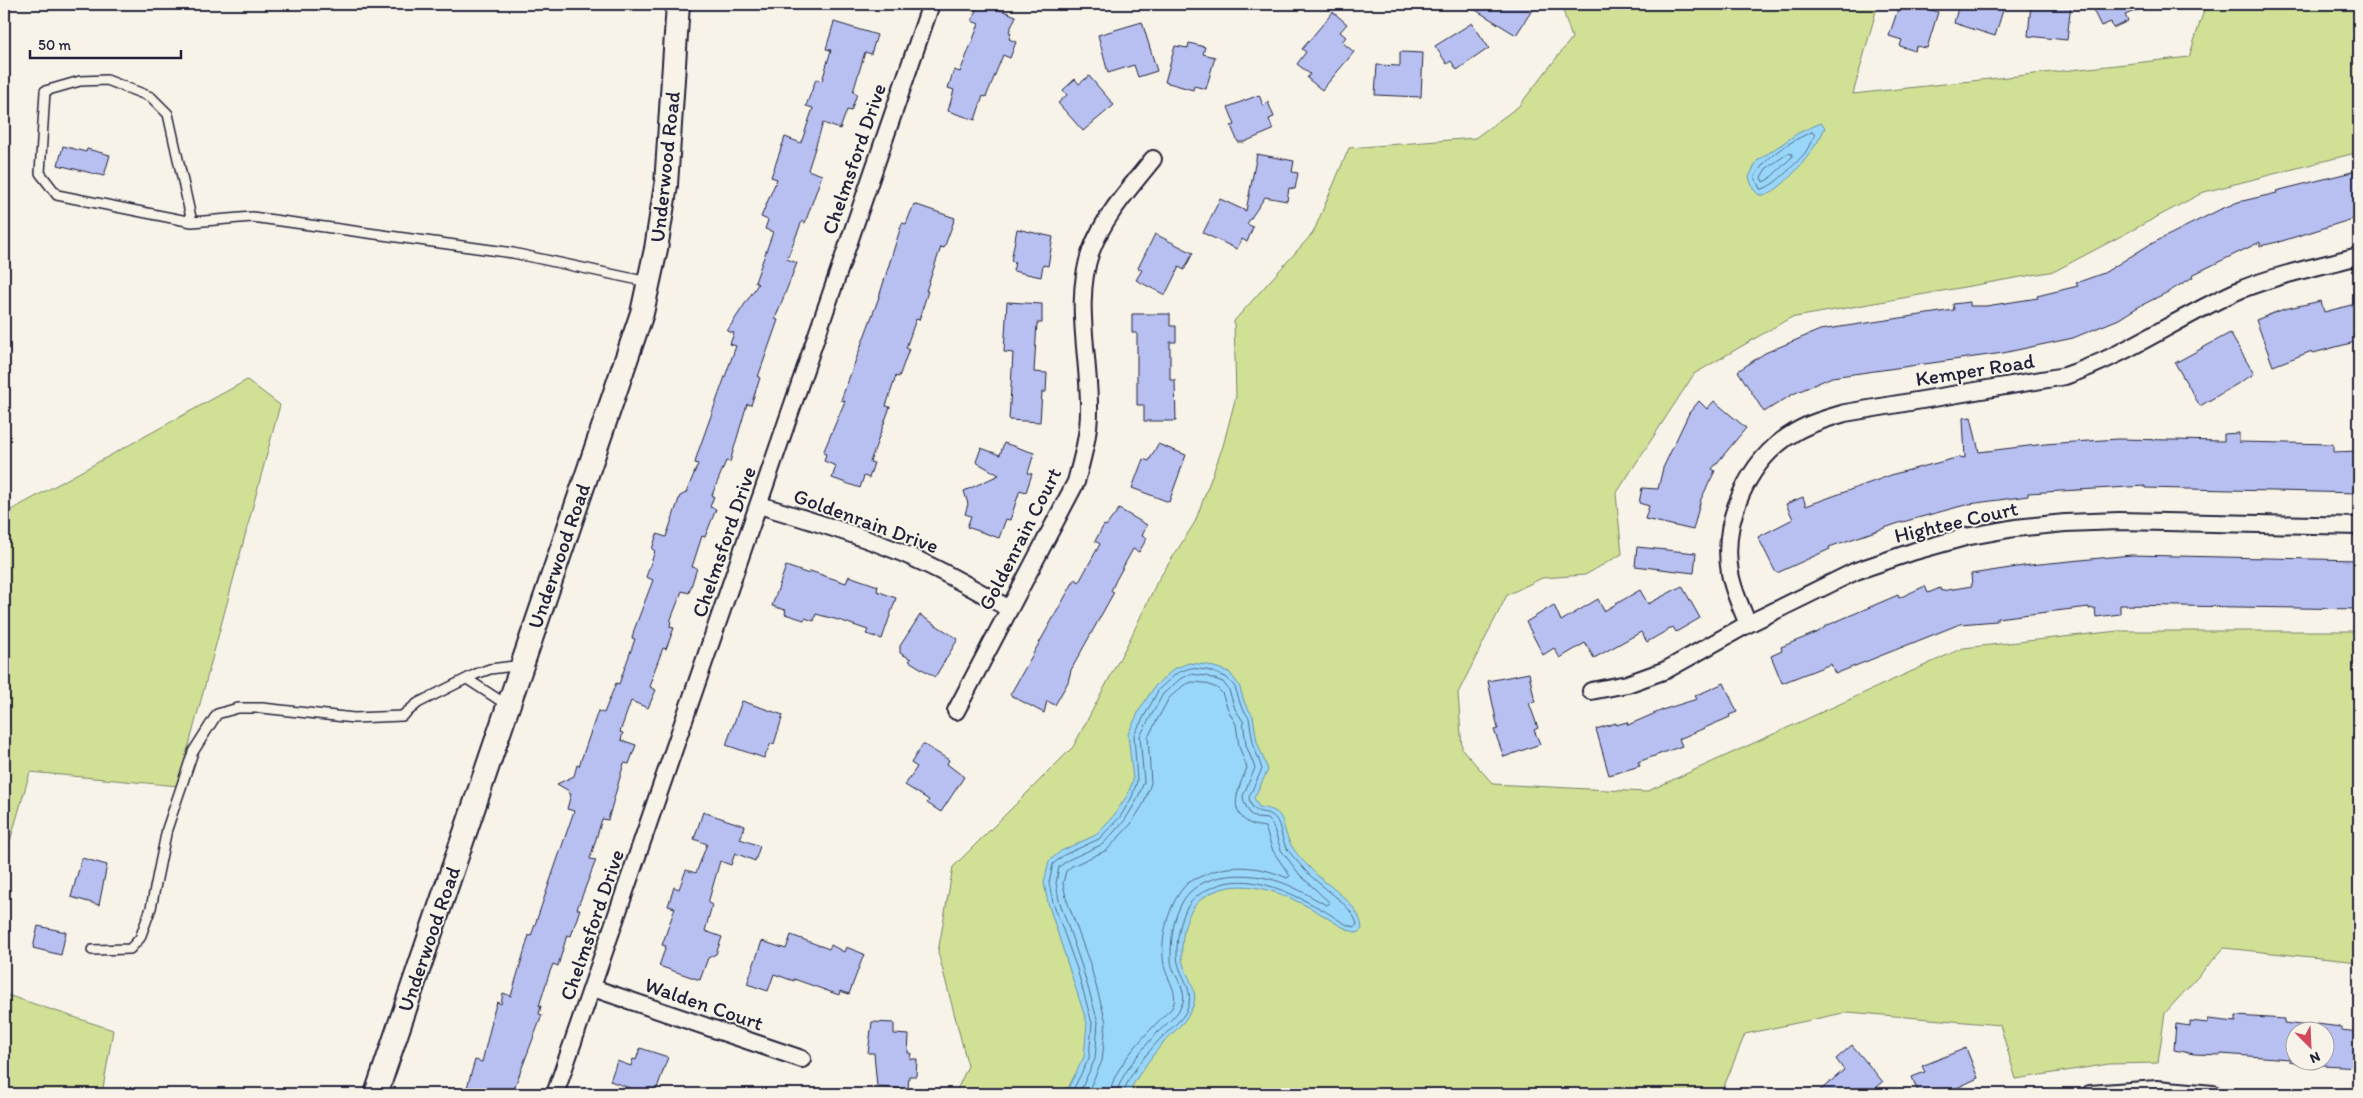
<svg xmlns="http://www.w3.org/2000/svg" width="2363" height="1098" viewBox="0 0 2363 1098" font-family="Itim,sans-serif">
  <style>
    .green { fill: #d0e195; stroke: #798268 }
    .water { fill: #99d7fa; stroke: #698fae }
    .lines { fill: none; stroke-linecap: round; stroke-linejoin: round }
    .shore { stroke: #526a87; stroke-width: 1 }
    .building { fill: #b7c0f1; stroke: #22223b; fill-rule: evenodd }
    .lane-casing { stroke: #22223b; stroke-width: 12 }
    .street-casing { stroke: #22223b; stroke-width: 20 }
    .secondary-casing { stroke: #22223b; stroke-width: 26 }
    .lane { stroke: #f7f3e8; stroke-width: 9 }
    .street { stroke: #f7f3e8; stroke-width: 16 }
    .secondary { stroke: #f7f3e8; stroke-width: 22 }
    .labels { text-anchor: middle; stroke-width: 4; stroke-linejoin: round; paint-order: stroke }
    .street-label { font-size: 21px; fill: #22223b; stroke: #f7f3e8 }
  </style>
  <rect width="100%" height="100%" fill="#f7f3e8"/>
  <filter id="ink" filterUnits="userSpaceOnUse"><feTurbulence type="fractalNoise" baseFrequency=".02" numOctaves="2"/><feDisplacementMap in="SourceGraphic" scale="10" xChannelSelector="R" yChannelSelector="G"/><feConvolveMatrix kernelMatrix="1 2 1 2 8 2 1 2 1" color-interpolation-filters="sRGB"/></filter>
  <g filter="url(#ink)">
    <!-- green -->
    <path class="green" d="M1561 4H1878L1853 94 2189 57 2206 4H2359V152L2204 192 2055 271 1790 318 1694 374 1616 494 1622 554 1585 575 1542 578 1507 595 1458 693 1462 749 1493 784 1646 792 1963 648 2118 631H2359V962L2224 948 2165 1013 2158 1063 2109 1064 2016 1079 2000 1025 1848 1012 1745 1034 1721 1094H955L968 1066 938 952 953 867 1073 747 1130 639 1157 582 1195 522 1223 446 1236 396 1234 321 1313 233 1349 148 1475 138 1519 106 1572 38Z
      M247 380 280 405 178 786 30 772 4 862V514Z
      M4 994 113 1030 102 1094H4Z"/>
    <!-- water -->
    <path class="water" d="M1821 123 1825 127C1819 145 1788 184 1770 193 1767 195 1762 195 1759 195L1753 189 1749 177 1757 161 1798 133Z
      M1189 663 1208 665 1229 672 1239 685 1245 704 1253 716 1257 742 1268 770 1254 798 1259 807C1289 811 1279 822 1290 843 1294 851 1302 860 1309 867 1326 887 1360 901 1362 929L1358 933C1343 929 1334 922 1321 914 1290 896 1248 876 1213 892 1194 901 1186 915 1183 936 1182 944 1181 956 1183 963 1187 977 1199 991 1193 1006 1187 1022 1173 1032 1162 1044 1149 1060 1137 1076 1128 1094H1065L1084 1057 1087 1023 1048 903 1044 883 1049 861 1061 851 1096 835 1115 814 1128 794 1133 780 1128 734 1140 709 1155 686 1174 669Z"/>
    <g class="lines">
      <!-- shore -->
      <path class="shore" d="M1812 132 1815 135C1811 141 1809 147 1805 153 1797 162 1771 190 1760 189L1755 177C1764 157 1792 140 1812 132Z
        M1789 153 1792 154V157L1769 179 1763 182 1761 177 1766 169Z
        M1071 1094 1089 1058 1092 1023 1077 969 1053 902 1049 883 1053 864 1064 855 1099 839 1120 817 1132 797 1137 781 1134 735 1159 689 1177 673 1190 668 1207 670 1226 677 1235 687 1241 706 1249 718 1253 743 1262 769 1249 797C1252 819 1267 807 1276 819 1281 826 1281 837 1285 845 1289 853 1298 862 1304 869 1318 886 1353 904 1357 925L1354 927C1341 924 1333 915 1321 909 1289 892 1249 871 1213 887 1190 897 1184 908 1179 932 1177 941 1176 954 1178 963 1181 976 1192 988 1189 1003 1187 1017 1171 1028 1161 1038 1150 1050 1125 1078 1124 1094
        M1079 1094 1095 1059 1098 1022 1082 967 1059 900 1056 883 1059 867 1068 860 1103 844 1125 820 1137 800 1144 782 1140 736 1163 694 1180 679 1191 674 1206 676 1223 682 1229 690 1235 709 1243 721 1246 745 1255 768 1243 796 1244 802 1250 814 1256 818 1268 819 1272 823 1281 850 1300 875 1330 903 1326 905C1310 896 1292 885 1274 880 1244 871 1194 872 1180 907 1172 923 1171 942 1171 959 1171 974 1187 987 1183 1002 1179 1015 1165 1025 1156 1034 1144 1047 1118 1077 1117 1094
        M1087 1094 1102 1061 1106 1022 1090 964 1066 898 1063 883 1066 871 1072 866 1107 850 1131 824 1144 803 1151 783 1148 737 1169 698 1184 685 1192 682 1204 683 1217 688 1222 693 1229 712 1236 724 1239 746 1247 768C1240 785 1226 810 1249 823 1254 826 1260 826 1265 827L1273 851 1290 876 1287 878C1264 867 1233 863 1209 873 1202 876 1194 879 1188 883 1169 900 1159 940 1164 965 1167 981 1180 992 1172 1008 1153 1026 1111 1068 1110 1094"/>
    </g>
    <!-- building -->
    <path class="building" d="M978 4H985L1016 16 1009 32 1011 33 1009 39 1016 42 1010 58 1003 55 986 97 983 96 975 120 948 111 954 90 948 88 954 70 960 72 979 24 972 21Z
      M1466 4H1536L1516 35Z
      M1911 4 1938 12 1927 48 1916 46 1915 51 1900 46 1902 40 1889 36 1899 6 1910 9Z
      M1959 4H2005L1995 36 1954 23Z
      M2031 4H2071L2067 40 2028 36Z
      M2090 4H2151L2125 15 2128 21 2113 28 2111 22 2101 26Z
      M1333 12 1347 24 1340 32 1346 37 1342 42 1354 52 1322 90 1307 78 1310 74 1297 64 1306 52 1302 49Z
      M834 22 877 35 871 54 865 52 853 92 857 94 851 111 847 110 840 129 823 123 808 170 822 175 805 223 802 221 787 259 797 263 775 319 778 320 758 377 760 378 751 405 747 404 730 462 726 461 712 495 714 496 710 507 716 509 705 537 702 536 692 567 697 568 689 593 682 591 671 619 670 627 674 628 666 649 663 648 652 677 653 678 650 687 656 690 648 708 631 701 620 732 623 733 621 740 636 745 629 764 624 763 608 820 602 819 590 859 596 860 577 909H580L571 936 567 935 558 966 553 964 549 974 539 1006H541L539 1014 542 1015 512 1094H475L466 1091 475 1060 482 1062 492 1021 491 1020 497 1002 501 1004 503 993 511 996 529 935 531 936 539 913 574 811 567 809 571 794 568 793 569 791 557 784 574 776 577 765 579 766 598 711 604 713 616 683 619 684 635 639 632 638 634 630 653 580 646 577 655 551 652 549 657 534 666 537 680 496 686 493 698 464 695 463 698 452 736 346 730 344 734 333 727 331 758 284 755 282 773 232 765 229 768 220 761 217 777 179 771 177 785 137 801 143 813 108 806 106 816 79 822 81 831 50 826 49Z
      M1142 22 1157 71 1138 77 1134 65 1108 73 1098 35Z
      M1472 23 1489 48 1457 70 1451 61 1447 64 1435 46Z
      M1189 43 1205 47 1203 54 1215 57 1206 89 1194 86 1193 90 1165 82 1175 46 1188 48Z
      M1400 52 1423 53 1421 97 1375 95 1377 65 1400 66Z
      M1089 76 1114 105 1083 131 1058 103 1067 95 1063 90 1075 79 1079 84Z
      M1259 95 1263 105 1268 102 1274 117 1269 119 1273 130 1244 142H1238L1231 126 1235 125 1228 107Z
      M63 146 86 152 87 149 110 155 104 176 58 165Z
      M1257 154 1294 161 1292 172 1298 173 1295 189 1289 188 1287 201 1265 197 1247 224 1253 227 1247 242 1242 239 1237 249 1203 233 1220 199 1246 211Z
      M2356 171 2359 185V217L2282 241 2260 246V242L2192 275 2193 277 2170 291 2138 307 2119 319 2073 338 2003 353 1832 377 1793 394 1764 412 1738 371 1765 353 1820 330 1954 310 1953 304 1970 302V306H1986L2038 298 2037 296 2078 286 2076 283 2104 273 2149 245 2219 210 2238 202 2277 193 2276 191Z
      M914 204 955 218 944 248 941 247 926 291H928L919 320 916 319 906 348 909 349 899 377 896 376 886 406 890 407 870 462 874 463 869 478 864 476 860 488 832 478 836 466 824 461 826 454 823 453 845 401 841 400 879 297 902 223 906 224Z
      M1017 229 1053 237 1048 266 1043 265 1041 277 1013 271 1015 262 1011 261Z
      M1155 234 1193 253 1184 270 1179 267 1165 295 1136 280 1142 270 1138 268Z
      M2321 301 2324 312 2359 303V341L2313 353 2312 351 2273 366 2256 320 2284 309Z
      M1007 302 1042 304V323H1037L1034 372 1047 373 1046 392H1042L1040 422 1009 420 1013 353 1004 352Z
      M1132 314H1170V326H1176V342H1170V380H1175L1176 421H1144V405H1137V333H1132Z
      M2230 333 2254 374 2200 406 2175 363Z
      M1699 401 1707 409 1714 401 1746 428 1712 469 1715 471 1701 499 1693 530 1645 519 1649 506 1639 503 1642 488 1658 489 1663 468 1689 413Z
      M1971 417 1979 452 2045 444 2118 439 2224 441V434L2239 433V442L2333 444V452L2359 451V493L2145 488V486L2028 493V496L1969 504 1899 523 1829 547 1830 549 1777 573 1775 571 1758 537 1793 519 1786 504 1803 497 1806 506 1894 474 1960 457 1965 458 1963 418Z
      M1004 443 1034 453 1028 473 1032 474 1026 492 1020 490 1010 520 1006 519 999 538 967 527 971 516 965 514 968 504 964 491 999 475 976 462 981 448 1000 455Z
      M1158 444 1186 455 1169 502 1132 488 1143 459 1149 461Z
      M1119 509 1147 525 1142 536 1147 538 1139 552 1133 549 1116 580 1111 591 1114 592 1071 670 1068 682 1055 705 1047 701 1044 713 1010 695 1075 579 1079 582 1100 544 1095 541 1104 525 1106 526Z
      M1637 547 1696 553 1694 573 1635 566Z
      M2131 555 2359 560V609L2120 605V614L2096 617 2095 608 2089 609V607L1997 618V621L1960 624 1835 674 1831 664 1782 683 1771 656 1782 651 1781 647 1818 632 1828 625 1898 595 1899 598 1925 586 1928 593 1940 588 1941 591 1972 586 1971 574 2030 565Z
      M786 566 809 574 810 571 846 583 849 576 878 586 877 591 896 598 882 639 866 634 868 630 842 621 816 614 814 621 805 618 804 620 785 614 786 610 772 606Z
      M1682 586 1700 618 1676 632 1673 627 1647 642 1641 632 1594 658 1585 643 1560 658 1554 648 1543 655 1526 622 1554 605 1561 621 1598 599 1604 611 1640 590 1648 604Z
      M920 615 958 639 935 677 909 661 911 659 900 653V646Z
      M1529 673 1535 702 1529 703 1538 728 1534 730 1540 744 1504 757 1494 730 1498 729 1488 681Z
      M1724 683 1737 712 1729 715 1730 717 1679 739 1682 746 1638 762 1640 766 1609 775 1596 729 1616 723V725L1627 722 1628 725 1665 709 1697 699 1695 696Z
      M742 701 783 715 774 744 771 743 764 758 726 745Z
      M923 744 949 760 947 764 964 777 941 812 927 803 929 800 905 785 917 767 911 763Z
      M703 812 745 826 740 839 760 846 755 861 735 853 731 865 720 861 708 903 712 905 705 931 722 937 716 954 708 958 700 980 659 966 666 946 662 945 675 908 668 906 674 887 679 889 686 870 696 873 707 844 694 839Z
      M82 858 107 865 99 905 71 897Z
      M38 926 66 932 61 955 33 948Z
      M791 935 829 949 831 945 844 952 846 947 864 954 849 994 840 991 839 995 794 979V981L774 974 768 991 747 984 762 941 786 949Z
      M2236 1016 2285 1019 2284 1023 2317 1027V1024L2341 1027V1030L2359 1032V1067L2306 1064 2289 1061 2290 1059 2221 1054V1055L2194 1054 2174 1050 2176 1024 2190 1026V1021L2208 1023V1019L2236 1022ZM2296 1030H2326V1060H2296Z
      M872 1022 894 1023V1034L909 1035 908 1053H911L910 1059H917L916 1076H909L908 1089 877 1087 874 1053H868Z
      M1852 1045 1883 1082 1869 1094H1816L1844 1070 1836 1059Z
      M640 1048 668 1057 655 1094H647L610 1081 617 1061 631 1066 633 1059 636 1060Z
      M1966 1048 1978 1078 1944 1094H1919L1912 1077 1925 1072 1922 1066Z"/>
    <g class="lines">
      <!-- lane casing -->
      <g class="lane-casing">
        <path id="lane" d="M192 222 168 114 151 97 107 80 80 81 45 91 40 173 57 195 192 222 252 217 513 253 648 282
          M467 679 507 705
          M92 950 130 949 140 938 151 908 167 829 193 752 217 714 238 708H262L354 718 402 716 418 703 476 674 490 669 522 665"/>
      </g>
      <!-- street casing -->
      <g class="street-casing">
        <path id="street" d="M759 505C803 518 847 531 890 548 931 564 970 587 1008 608
          M1748 624C1741 607 1733 591 1730 573 1721 521 1748 459 1795 432 1810 423 1828 418 1845 413L2065 376C2128 355 2181 315 2242 289 2280 274 2320 266 2359 256
          M1591 691 1627 684 1666 670 1748 624 1856 571 1915 551 1965 537 2015 528 2065 523 2119 521 2359 526
          M956 711 1076 482C1082 459 1089 435 1089 411 1090 358 1073 302 1091 251 1104 216 1130 188 1153 159
          M593 988 802 1059
          M555 1094 931 4
          M2090 1094 2157 1089 2213 1094"/>
      </g>
      <!-- secondary casing -->
      <g class="secondary-casing">
        <path id="secondary" d="M376 1094 642 313 656 249 666 185 678 4"/>
      </g>
      <!-- lane -->
      <use href="#lane" class="lane"/>
      <!-- street -->
      <use href="#street" class="street"/>
      <!-- secondary -->
      <use href="#secondary" class="secondary"/>
    </g>
  </g>
  <g class="labels">
    <!-- street labels -->
    <g class="street-label">
      <text transform="translate(854 159) rotate(-71)" y="7">Chelmsford Drive</text>
      <text transform="translate(665 167) rotate(-84)" y="7">Underwood Road</text>
      <text transform="translate(1975 370) rotate(-9)" y="7">Kemper Road</text>
      <text transform="translate(866 521) rotate(20)" y="7">Goldenrain Drive</text>
      <text transform="translate(1956 522) rotate(-13)" y="7">Hightee Court</text>
      <text transform="translate(1020 539) rotate(-63)" y="7">Goldenrain Court</text>
      <text transform="translate(724 542) rotate(-71)" y="7">Chelmsford Drive</text>
      <text transform="translate(559 556) rotate(-71)" y="7">Underwood Road</text>
      <text transform="translate(592 925) rotate(-71)" y="7">Chelmsford Drive</text>
      <text transform="translate(429 939) rotate(-71)" y="7">Underwood Road</text>
      <text transform="translate(704 1004) rotate(19)" y="7">Walden Court</text>
    </g>
  </g>
  <!-- margin -->
  <rect width="2363" height="1098" fill="none" stroke="#f7f3e8" stroke-width="20"/>
  <rect x="10" y="10" width="2343" height="1078" fill="none" stroke="#22223b" stroke-width="2" filter="url(#ink)"/>
  <!-- north arrow -->
  <g transform="translate(2310 1046) rotate(156)"><circle r="24" fill="#f7f3e8" stroke="#a29fa3"/>
  <path d="M0-4L9 19L0 12L-9 19Z" fill="#d1495b"/>
  <text y="-8" font-size="14" font-weight="bold" text-anchor="middle" fill="#22223b">N</text>
  </g>
  <!-- scale -->
  <path d="M30 50v8h151v-8" fill="none" stroke="#22223b" stroke-width="2.5"/>
  <text x="38" y="50" font-size="15" fill="#22223b" stroke="#f7f3e8" stroke-width="4" paint-order="stroke">50 m</text>
</svg>
